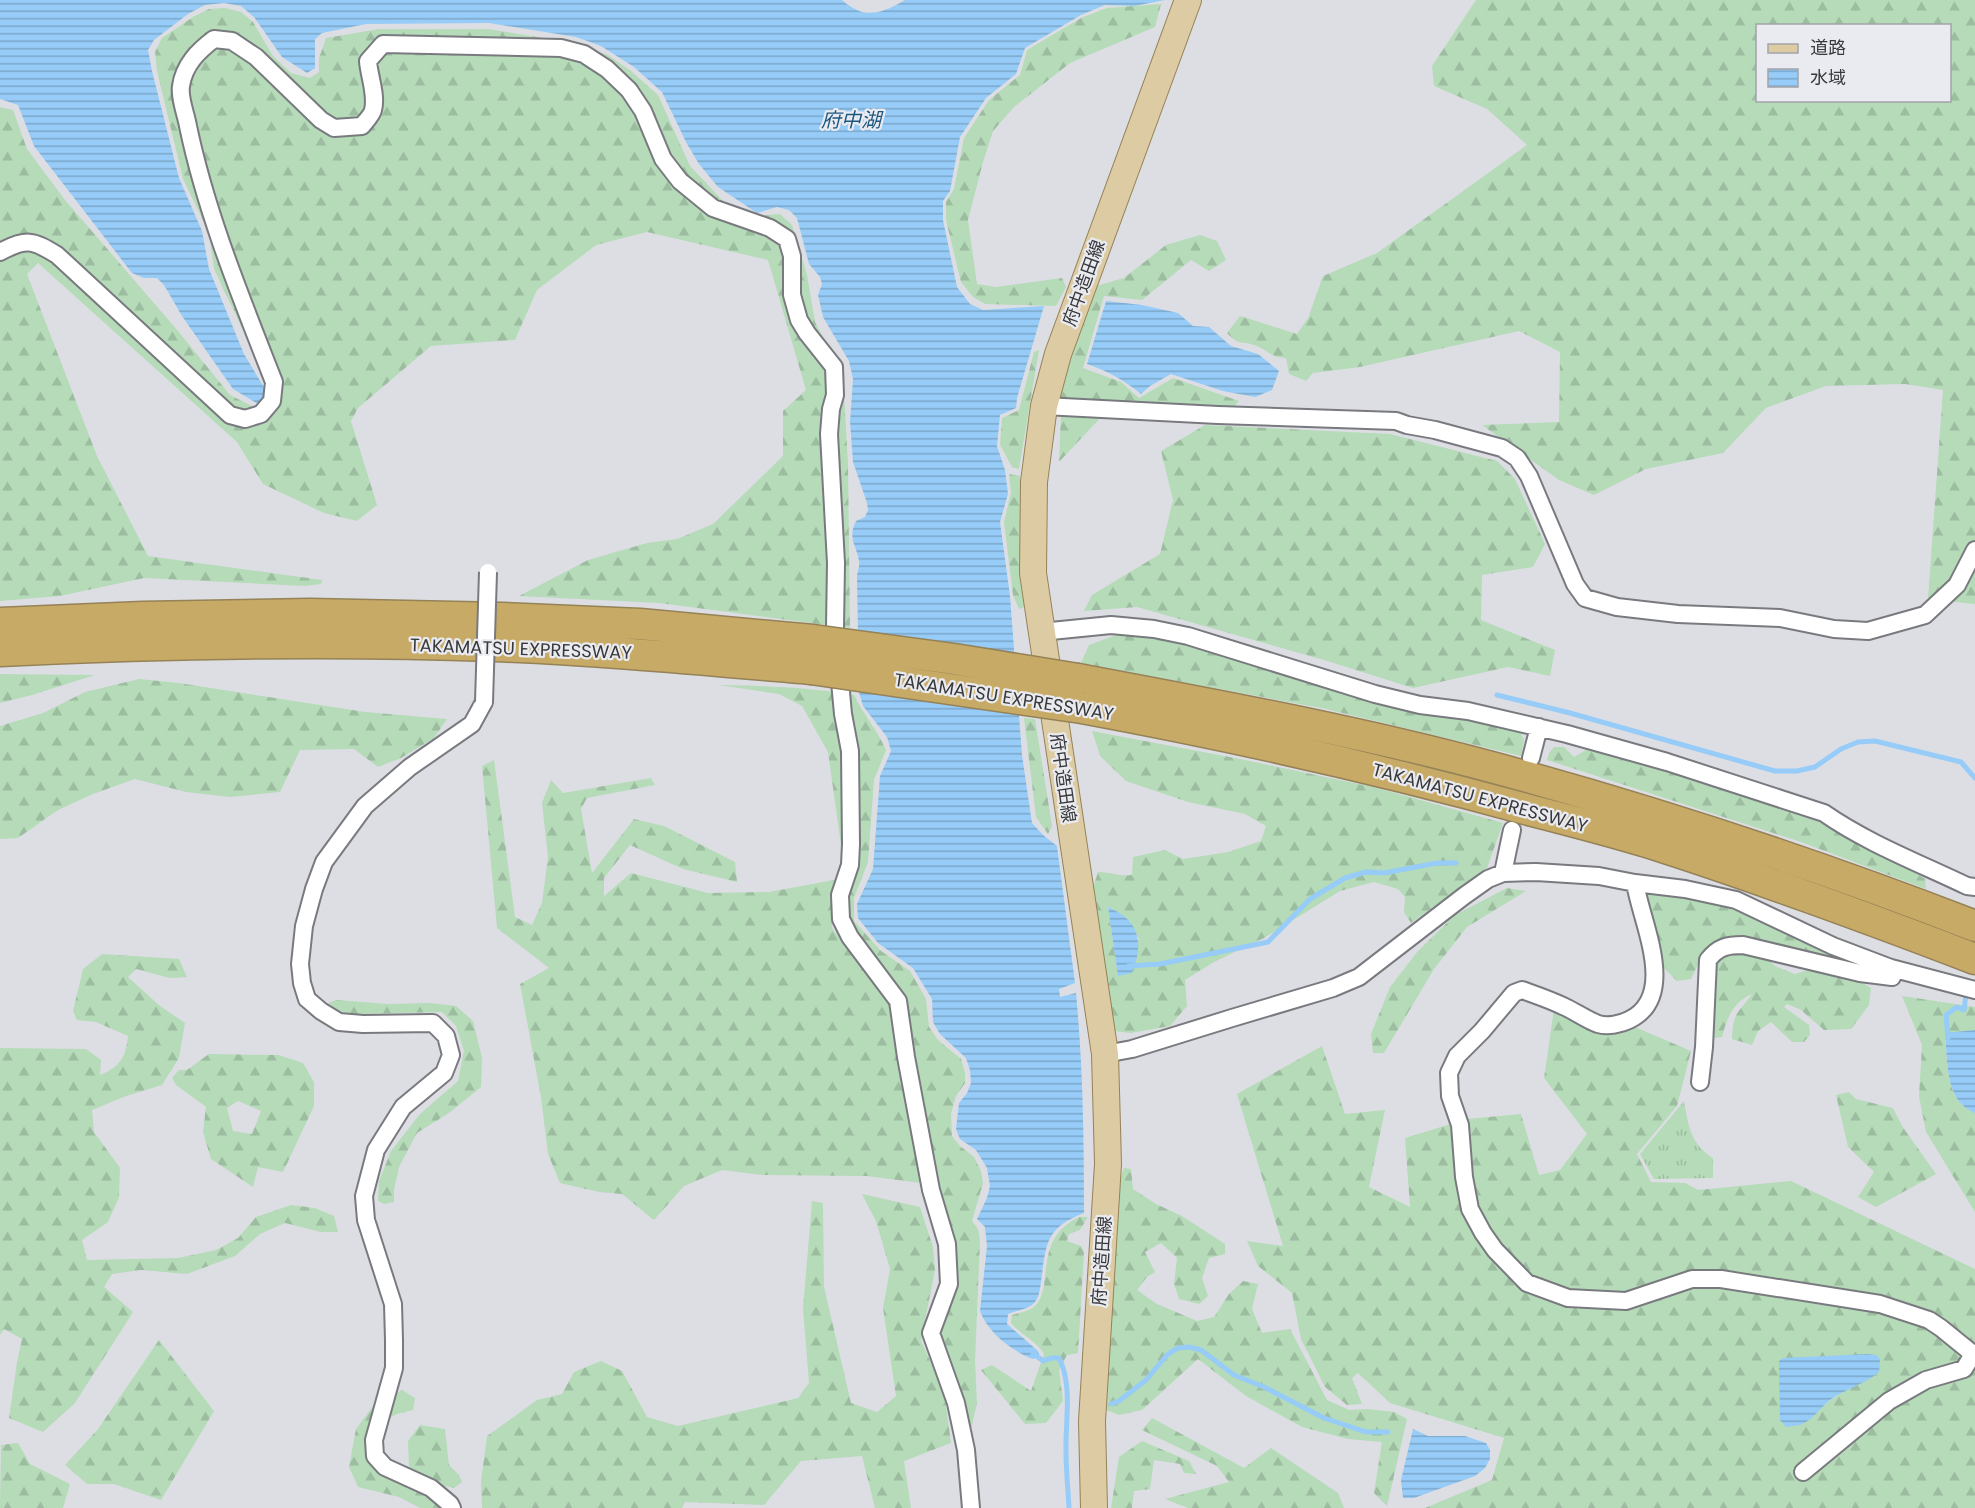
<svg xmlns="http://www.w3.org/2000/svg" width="1975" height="1508" viewBox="0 0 1975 1508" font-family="Poppins,'Noto Sans JP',sans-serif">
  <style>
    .grass { fill: url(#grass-tufts) }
    .forest { fill: url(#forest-firs); fill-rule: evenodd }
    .water { fill: url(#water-rules) }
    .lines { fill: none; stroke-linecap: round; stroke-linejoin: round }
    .stream { stroke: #96ccf7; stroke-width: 5 }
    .minor-casing { stroke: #797a7f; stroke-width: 20 }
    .primary-casing { stroke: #958257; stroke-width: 28 }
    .motorway-casing { stroke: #958257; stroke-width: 33 }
    .minor { stroke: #fff; stroke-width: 16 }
    .primary { stroke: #ddcca3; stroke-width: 26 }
    .motorway { stroke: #c7aa66; stroke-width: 30 }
    .minor-bridge-casing { stroke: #797a7f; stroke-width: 20; stroke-linecap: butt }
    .motorway-bridge-casing { stroke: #958257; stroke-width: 33; stroke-linecap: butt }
    .minor-bridge { stroke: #fff; stroke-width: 16 }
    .motorway-bridge { stroke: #c7aa66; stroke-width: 30 }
    .labels { text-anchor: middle; stroke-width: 4.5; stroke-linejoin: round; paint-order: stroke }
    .street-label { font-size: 18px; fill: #38393b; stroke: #eaebf1 }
    .water-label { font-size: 20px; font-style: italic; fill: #1c5780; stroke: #eaebf1 }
  </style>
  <defs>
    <pattern id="grass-tufts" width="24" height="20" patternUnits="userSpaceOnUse" patternTransform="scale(1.5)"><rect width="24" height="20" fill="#b5dbb8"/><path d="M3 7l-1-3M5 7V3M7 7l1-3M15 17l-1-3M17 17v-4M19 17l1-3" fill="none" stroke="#9cbd9f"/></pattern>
    <pattern id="forest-firs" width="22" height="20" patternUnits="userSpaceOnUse" patternTransform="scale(1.5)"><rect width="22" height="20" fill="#b5dbb8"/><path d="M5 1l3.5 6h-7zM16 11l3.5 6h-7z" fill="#9cbd9f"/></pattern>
    <pattern id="water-rules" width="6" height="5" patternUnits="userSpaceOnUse" patternTransform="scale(1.5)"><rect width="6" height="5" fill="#96ccf7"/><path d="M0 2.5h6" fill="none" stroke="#7ba7c9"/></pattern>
  </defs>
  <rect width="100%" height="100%" fill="#dddee4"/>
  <!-- grass -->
  <path class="grass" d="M1684 1101C1688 1125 1691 1145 1713 1158V1178L1654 1179 1640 1154Z"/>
  <!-- forest -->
  <path class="forest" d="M1476 0H1975V604L1928 599 1943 390 1905 384 1826 386 1766 408 1723 453 1646 469 1594 495 1559 480 1482 425 1559 422 1560 352 1519 331 1360 367 1313 373 1306 381 1289 374 1286 358C1272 359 1267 349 1254 345 1239 340 1241 347 1227 333L1240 316 1297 334 1308 318 1323 276 1377 253 1527 145 1487 109 1434 86 1432 66ZM1758 26H1950V100H1758Z
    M1161 4 1155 27 1070 63 1014 107 993 131 983 162 968 220 977 284 996 287 1062 278 1066 287 1056 306 985 304 973 297 961 282 946 220V202L954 189 964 138 989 100 1020 75 1027 50 1081 18 1107 8Z
    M225 8 241 12 253 22 273 56 291 73 310 78 319 72V58L326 38 379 29H488L574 43 608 55 631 71 658 95 690 166 723 201 759 216 780 214 792 225 807 275 815 322 843 376 848 464 850 628 659 603 519 596 588 560 647 543 677 539 713 524 783 456V411L806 390 768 260 647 232 596 245 537 290 515 340 431 346 358 408 351 421 377 505 357 521 324 513 263 484 237 442 38 263 27 274 97 456 148 556 322 580 321 584 305 586 144 578 60 596 0 601V107L13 110 27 149 65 200 178 331 230 395 268 414V383L214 269 209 233 183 179 157 71 155 52 162 38 193 17 209 9Z
    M1200 235 1217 241 1226 260 1209 271 1191 260 1142 300 1104 296 1083 368 1121 382 1139 398 1173 378 1239 401 1231 410 1060 400 1076 338 1093 287 1124 278 1166 245Z
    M1039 350 1019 469 1012 467 1000 445 1002 418 1019 410 1034 352Z
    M1061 412 1103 415 1059 462Z
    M1205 425 1390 434 1497 461 1515 479 1545 544 1533 567 1482 575 1481 620 1555 650 1550 676 1508 667 1413 688 1324 660 1137 607 1084 611 1092 595 1160 554 1173 500 1161 451Z
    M1009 474 1020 476 1021 557 1025 607 1019 609 1013 595 1004 522 1011 492Z
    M1146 633 1254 663 1358 698 1518 728 1524 740 1521 756 1326 709 1081 663 1089 645 1116 635Z
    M0 674 95 675 32 695 0 703Z
    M139 679 179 683 365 712 447 719 434 738 401 758 378 767 354 749 300 750 280 792 230 797 186 792 135 779 93 794 58 810 18 838 0 839V726L43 713 85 692Z
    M719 685C765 686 809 687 854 695 864 715 877 730 886 750L874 780 868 862 854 898V921L881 951 910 971 926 999 929 1027 938 1040 961 1059 965 1073V1083L956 1096 951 1114 952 1136 960 1146 974 1157 981 1171 983 1183 972 1221 978 1229 980 1240 975 1361 977 1403 971 1429 954 1370 938 1330 957 1283 936 1181 903 997 855 934 847 917V888L828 752 802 706 779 694Z
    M1024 718 1035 719 1052 826 1048 834 1036 817Z
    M1092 731 1240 759 1377 788 1503 823 1487 868 1411 923 1404 912 1405 897 1398 889 1374 882 1340 891 1264 938 1214 962 1185 980 1187 1006 1170 1026 1131 1033 1114 1031 1090 897 1098 872C1111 872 1120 877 1132 875L1133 857 1165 850 1183 859 1228 852 1261 841 1266 826 1245 814 1188 802 1126 781 1100 756ZM1108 907C1124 914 1131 924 1139 939L1118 975Z
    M1554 747H1564L1574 757 1586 750 1608 754 1762 801 1828 825 1901 863 1925 879 1926 889 1801 842 1547 760 1549 753Z
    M494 760 515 917 532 925 542 903 548 857 542 803 551 780 563 793 651 778 655 785 587 798 581 809 592 873 634 819 664 826 735 862 737 882 683 869 630 845 604 878V896L631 873 708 893 769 892 834 880 832 928 891 1002 922 1183 866 1176 762 1175 722 1170 684 1186 654 1220 622 1194 599 1192 560 1183 548 1154 541 1097 520 984 549 968 497 928 482 766Z
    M1507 888 1526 891 1467 927 1434 969 1384 1053H1373L1371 1034 1390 987 1418 951 1455 915Z
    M1656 891 1742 909 1873 968 1730 938 1715 942 1701 958 1691 979 1677 981 1662 966 1641 896Z
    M1734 950 1761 954 1775 966 1795 974 1811 969 1858 980 1871 988 1869 1005 1851 1029 1824 1030 1801 1010 1787 1004 1784 1007 1809 1025 1810 1035 1804 1042H1792L1771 1022 1758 1031 1752 1045 1732 1039C1733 1011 1738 1014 1752 994 1733 1002 1727 1018 1722 1037L1713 1038 1710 1030 1712 971 1718 960Z
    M102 954 179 959 187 977 170 978 136 969 128 977 160 1006 185 1023 179 1058 162 1085 126 1096 92 1110 94 1132 120 1168 119 1197 108 1222 82 1240 87 1260 178 1258 216 1250 238 1238 256 1217 291 1205 315 1208 334 1216 338 1232H321L285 1223 260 1234 235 1256 187 1274 141 1270 112 1274 104 1287 133 1312 75 1403 43 1432 9 1418 17 1362 22 1339 4 1329 0 1335V1048L86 1049 101 1060 100 1075C120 1067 126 1057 128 1036L96 1022 77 1020 73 1011 83 969Z
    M1902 996 1975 1007V1030L1945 1034C1948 1061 1944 1101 1975 1113V1212L1926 1132 1919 1096 1922 1045Z
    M337 1000 388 1004 430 1003 456 1006 473 1021 482 1058 481 1087 449 1113 417 1133 399 1167 394 1190V1202L384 1204 378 1201 379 1181 391 1151 420 1114 458 1081 464 1051 456 1026 442 1012 355 1014 338 1011 328 1003Z
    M1554 1009 1603 1033 1635 1027 1691 1051 1677 1106 1637 1154 1651 1182 1685 1183 1698 1190 1791 1181 1975 1269V1508H1425L1492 1480 1504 1438 1390 1403 1358 1373 1352 1378 1362 1404 1347 1405 1325 1387 1301 1339 1292 1293 1258 1266 1247 1241 1283 1246 1237 1094 1322 1046 1345 1114 1385 1110 1369 1187 1410 1207 1405 1138 1467 1119 1521 1114 1539 1175 1560 1170 1587 1134 1544 1078ZM1779 1361 1849 1388 1828 1402 1812 1417Z
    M209 1054 279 1055 303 1063 314 1082V1106L283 1172 258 1167 253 1187 211 1159 203 1132 206 1107 176 1085 172 1078 179 1070H187ZM238 1101 261 1111 252 1134 233 1131 227 1108Z
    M1849 1092 1856 1099 1893 1108 1902 1126 1936 1174 1876 1207 1858 1197 1874 1172 1848 1147 1836 1095Z
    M1124 1168 1131 1169 1133 1189 1156 1204 1182 1216 1225 1244V1254L1209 1258 1202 1278 1208 1296 1199 1304 1179 1299 1174 1284 1177 1258 1161 1243 1145 1252 1155 1272 1147 1277 1137 1290 1157 1304 1197 1321 1214 1317 1229 1294 1243 1281 1258 1284 1252 1309 1262 1333 1290 1329 1327 1400 1349 1410 1368 1409 1394 1412 1407 1419 1387 1506 1374 1493 1382 1442 1348 1439 1302 1427 1246 1396 1198 1359 1142 1410 1119 1415 1106 1410 1119 1181Z
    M862 1194 920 1207 933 1247 935 1270 921 1341 944 1391 951 1443 904 1461 911 1508H875L862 1456 801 1461 764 1505 685 1502 682 1508H482L481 1481 487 1436 537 1400 562 1394 574 1372 601 1361 622 1371 647 1417 678 1426 798 1398 809 1383 803 1308 812 1201 823 1203 824 1287 851 1403 877 1412 896 1396 883 1308 890 1269 876 1221Z
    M1079 1217H1088L1080 1230 1069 1234 1067 1241 1081 1246 1084 1252 1078 1353 1067 1355 1059 1370 1063 1401 1046 1423 1025 1424 981 1370 992 1365 1031 1391 1044 1354C1036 1340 1021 1335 1011 1323L1012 1315C1019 1313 1030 1311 1035 1306 1040 1301 1043 1292 1044 1285 1048 1253 1048 1233 1079 1217Z
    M159 1340 214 1411 161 1500 114 1484H87L65 1465 98 1429Z
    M402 1390 415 1398 413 1410 397 1414 368 1428 365 1454 386 1476 409 1467 408 1441 420 1425 445 1429 449 1465 459 1475 462 1482 454 1488 437 1484 425 1496 443 1508H420L399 1497 358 1487 349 1467 356 1429 373 1406Z
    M1152 1418 1244 1468 1271 1448 1338 1493 1344 1508H1188L1165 1499 1229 1482 1217 1466 1142 1430Z
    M1142 1441 1189 1461 1196 1474 1184 1473 1180 1464 1154 1460 1150 1489 1134 1491 1132 1508H1111L1119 1457Z
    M18 1443 30 1464 70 1484 63 1508H0L1 1445Z"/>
  <!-- water -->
  <path class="water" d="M0 0H842C864 20 881 14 905 0H1165L1134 6 1105 5 1081 15 1025 48 1016 74 986 98 960 137 950 191 943 201V220L957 287 970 304 983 310 1044 306 1017 398 1016 408 1000 415 997 446 1005 470 1008 494 1000 522 1010 596 1022 755 1032 823 1043 835 1057 846 1075 983 1059 989 1060 997 1076 993C1083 1066 1084 1139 1084 1213 1045 1228 1046 1244 1041 1282 1040 1289 1039 1299 1033 1304 1028 1309 1015 1311 1008 1314L1007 1324 1038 1351 1039 1354 1037 1358 1033 1359C1012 1351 988 1333 980 1311L987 1246 985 1227 977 1219 987 1198 990 1186 987 1168 976 1150 960 1139 956 1129 959 1103 967 1093 971 1083 970 1070 966 1058 940 1034 933 1022 932 999 913 968 878 943 858 918 857 904 873 869 880 776 891 751 887 737 863 706 859 692 857 577C857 573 860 566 859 561 857 546 847 539 856 521L865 517 868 510 867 503 853 462 850 422 853 379 849 361 823 317 818 295 822 284 820 277 809 264 797 218 789 210 777 207 757 213 718 187 699 164 686 142 662 92 634 67 601 46 576 37 489 23 366 24 322 33 315 39V68L307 73 282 57 254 17 241 6 224 3 205 5 188 14 154 40 148 50 152 71 179 178 202 231 209 269 244 354 268 394 265 408 233 389 182 316 164 285 157 278H144L132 273 34 146 18 105 0 99Z
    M1106 301 1142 305 1178 313 1193 326 1209 327 1231 346 1258 354 1279 371 1272 390 1255 397 1223 391 1171 374 1150 386 1141 394C1124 380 1108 371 1087 364Z
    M1108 907C1140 921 1144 942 1132 973L1118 976Z
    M1975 1030V1113C1944 1101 1948 1061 1945 1033Z
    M1868 1354 1876 1355 1880 1359 1879 1372C1865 1384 1845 1389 1830 1400 1820 1408 1812 1421 1800 1425 1796 1426 1790 1426 1786 1427L1780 1420 1779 1361 1783 1358Z
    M1413 1429 1428 1436H1465L1486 1443 1490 1450V1459L1485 1468 1475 1476 1414 1498H1403L1401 1480Z"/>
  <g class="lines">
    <!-- stream -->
    <path class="stream" d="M1497 695 1570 713 1775 771H1797L1815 767 1841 749 1858 742 1875 741 1961 762 1975 778
      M1128 966 1160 964 1268 942 1310 899 1345 878 1366 872 1384 873 1437 863H1456
      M1948 1038 1946 1015 1957 1007 1964 1010 1966 994
      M1033 1353 1043 1361 1051 1358H1059C1073 1385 1065 1422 1066 1452 1066 1470 1068 1489 1069 1508
      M1111 1404 1119 1401 1146 1380 1168 1354 1178 1348 1189 1347 1201 1350 1234 1375 1264 1387 1324 1418 1366 1432H1388"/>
    <!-- minor casing -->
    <g class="minor-casing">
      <path id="minor" d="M0 252C26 238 33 240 57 255L230 415 245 419 261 414 272 401 274 382C242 300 206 213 188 126 186 114 179 98 181 86 184 65 198 51 214 39L232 41 256 57 321 120 334 128 362 126C365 122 372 115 373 110 377 95 369 76 368 61L383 44 561 48 584 54 607 69 629 90 643 111 663 159 680 181 713 208 770 228 787 239 792 256V295L799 320 807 333 834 367 835 395 831 409 829 434 836 563 835 627 843 714 850 751 851 844 850 865 840 895 841 919 850 937 898 1001 906 1057 931 1190 947 1244 949 1284 931 1333 956 1403 966 1450 971 1508
        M1044 406 1218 415 1396 421 1407 425 1435 430 1502 448 1517 458 1529 476 1575 584 1585 598 1617 607 1678 614 1780 618 1834 629 1868 631 1925 615 1957 585 1975 550
        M1041 632 1111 625 1154 629 1188 636 1375 694 1420 705 1468 711 1567 734 1667 762 1824 813C1867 843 1919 863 1967 886L1975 887
        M1531 758 1539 727
        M1503 873 1512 830
        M1635 883C1641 922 1679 996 1629 1020 1621 1024 1608 1027 1598 1024 1587 1020 1576 1012 1565 1007 1551 1000 1536 995 1522 990L1514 993 1482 1031 1457 1056 1449 1073 1450 1096 1460 1125 1464 1177 1470 1209 1483 1233 1495 1250 1527 1283 1568 1298 1626 1301 1692 1279H1721L1880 1304 1929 1320 1941 1328 1973 1354 1964 1369 1926 1380 1889 1401 1803 1472
        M1105 1054 1132 1049 1232 1018 1333 988 1359 977 1464 896 1488 879 1503 873 1536 872 1599 876 1635 883 1685 889 1736 900 1833 946 1891 968 1975 990
        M1700 1082 1704 1047 1708 960C1718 947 1727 945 1743 945L1860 973 1892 977 1895 970
        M452 1508 450 1504 431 1488 385 1467 375 1456 374 1440 394 1368V1340L393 1304 366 1220 364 1196 376 1150 403 1107 444 1073 451 1055 446 1036 433 1023 363 1024 339 1022 321 1011 307 999 302 983 300 964 304 926 314 889 324 862 365 806 410 767 472 724 484 702"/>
    </g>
    <!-- primary casing -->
    <g class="primary-casing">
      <path id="primary" d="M1094 1508 1092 1421 1108 1164 1105 1054 1033 573 1034 482 1044 406 1058 354 1188 0"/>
    </g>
    <!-- motorway casing -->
    <g class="motorway-casing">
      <path id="motorway" d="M0 623 143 617 310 614 502 618 640 624 813 640
        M0 651C165 643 329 640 494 646 600 650 705 660 811 669
        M1078 679C1217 705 1358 731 1495 768 1657 812 1818 865 1975 926
        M1082 708C1234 736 1384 770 1533 811 1572 821 1611 831 1650 843 1759 878 1868 918 1975 959"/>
    </g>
    <!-- minor -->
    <use href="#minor" class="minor"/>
    <!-- primary -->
    <use href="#primary" class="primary"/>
    <!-- motorway -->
    <use href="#motorway" class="motorway"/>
    <!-- minor-bridge casing -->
    <g class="minor-bridge-casing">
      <path id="minor-bridge" d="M484 702 488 572"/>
    </g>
    <!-- motorway-bridge casing -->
    <g class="motorway-bridge-casing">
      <path id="motorway-bridge" d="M813 640 954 659 1078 679
        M811 669 1082 708"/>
    </g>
    <!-- minor-bridge -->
    <use href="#minor-bridge" class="minor-bridge"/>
    <!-- motorway-bridge -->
    <use href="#motorway-bridge" class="motorway-bridge"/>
  </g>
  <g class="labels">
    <!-- street labels -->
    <g class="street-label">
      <text transform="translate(1084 283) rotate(-70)" y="6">府中造田線</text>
      <text transform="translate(521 649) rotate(2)" y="6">TAKAMATSU EXPRESSWAY</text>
      <text transform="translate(1004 697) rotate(9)" y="6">TAKAMATSU EXPRESSWAY</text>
      <text transform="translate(1063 778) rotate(82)" y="6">府中造田線</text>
      <text transform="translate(1480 798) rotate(15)" y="6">TAKAMATSU EXPRESSWAY</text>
      <text transform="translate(1102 1261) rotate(-86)" y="6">府中造田線</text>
    </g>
    <!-- water labels -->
    <g class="water-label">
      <text x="851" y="127">府中湖</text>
    </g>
  </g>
  <!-- legend -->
  <rect x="1756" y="24" width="195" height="78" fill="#eaebf1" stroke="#a3a4a8" stroke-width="1.5"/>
  <rect x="1768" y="44" width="30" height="9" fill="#ddcca3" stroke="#a3a4a8" stroke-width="1.5"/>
  <text x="1810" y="54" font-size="18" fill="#38393b">道路</text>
  <rect x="1768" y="69" width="30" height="18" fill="url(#water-rules)" stroke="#a3a4a8" stroke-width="1.5"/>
  <text x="1810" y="84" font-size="18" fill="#38393b">水域</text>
</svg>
